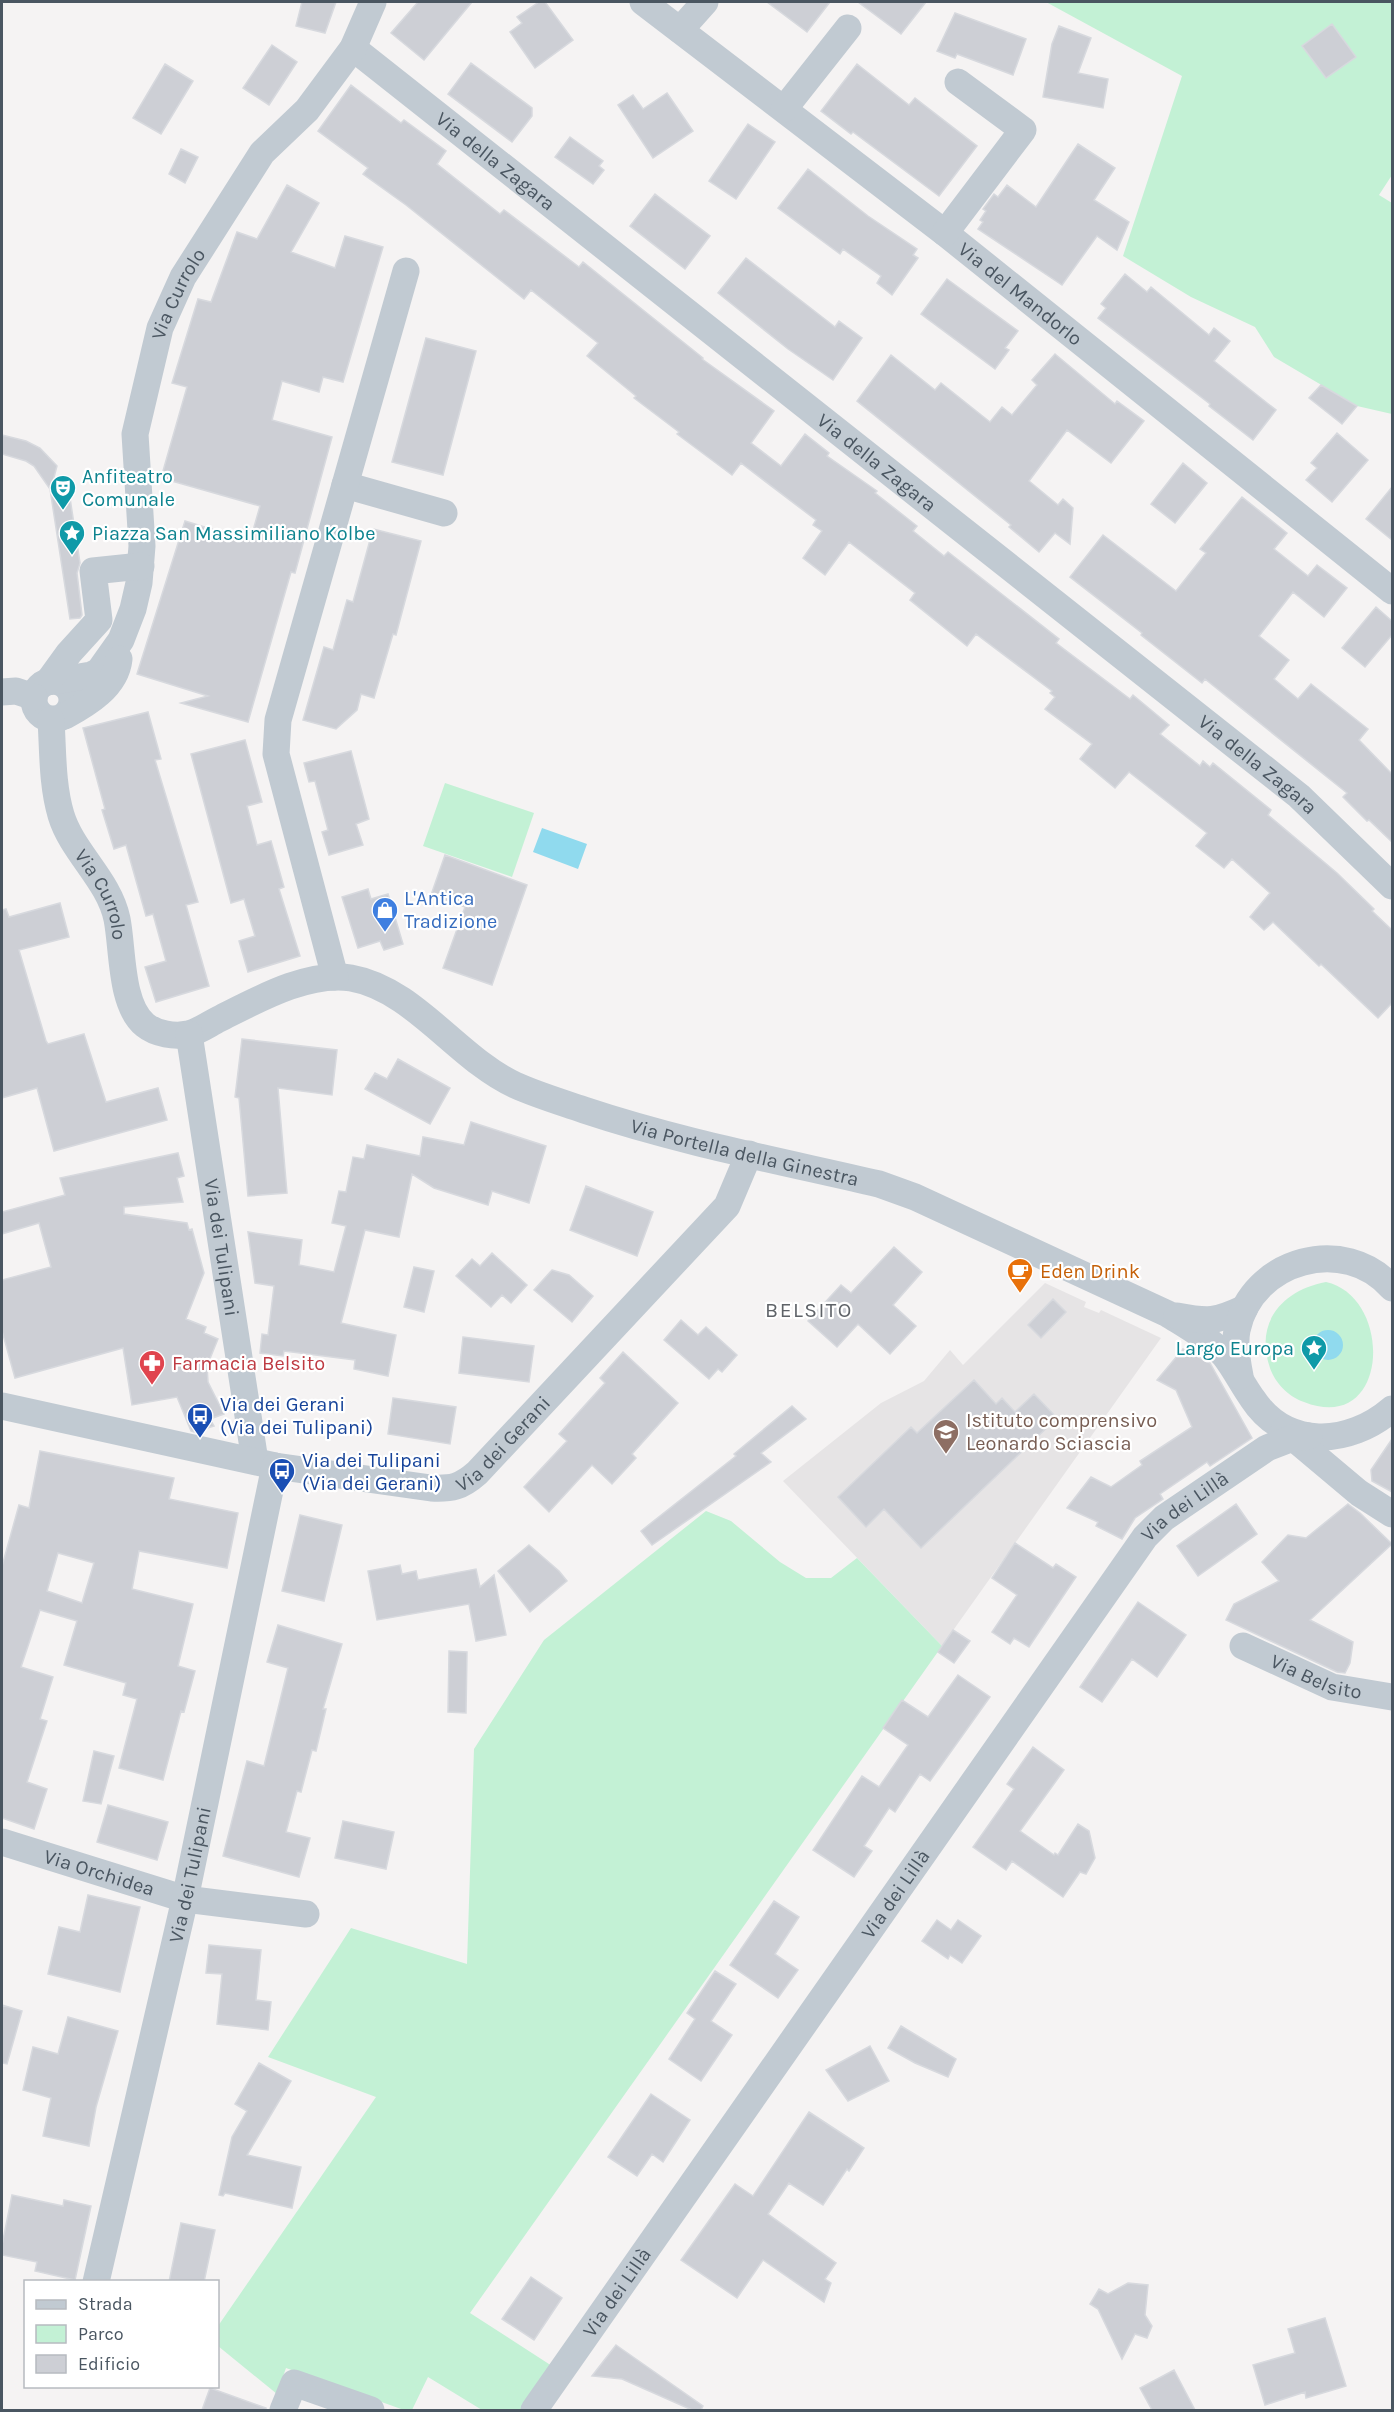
<svg xmlns="http://www.w3.org/2000/svg" width="1394" height="2412" viewBox="0 0 1394 2412" font-family="Karla,sans-serif">
  <style>
    .education { fill: #e6e4e5 }
    .green { fill: #c3f1d5 }
    .water { fill: #90daee }
    .building { fill: #cdcfd5; stroke: #d7d9de; stroke-width: 1.5; fill-rule: evenodd }
    .lines { fill: none; stroke-linecap: round; stroke-linejoin: round }
    .minor { stroke: #c1cad2; stroke-width: 27 }
    .labels { text-anchor: middle; stroke-width: 4.5; stroke-linejoin: round; paint-order: stroke }
    .street-label { font-size: 20px; fill: #4a5661; stroke: #fff }
    .culture-label { font-size: 20px; fill: #0d838f; stroke: #fff; text-anchor: start }
    .shop-label { font-size: 20px; fill: #366cbe; stroke: #fff; text-anchor: start }
    .food-label { font-size: 20px; fill: #c56008; stroke: #fff; text-anchor: start }
    .health-label { font-size: 20px; fill: #be3a42; stroke: #fff; text-anchor: start }
    .transit-label { font-size: 20px; fill: #164399; stroke: #fff; text-anchor: start }
    .education-label { font-size: 20px; fill: #785e54; stroke: #fff; text-anchor: start }
    .neighbourhood-label { font-size: 21px; letter-spacing: 1.5px; fill: #5f6368; stroke: #fff }
  </style>
  <rect width="100%" height="100%" fill="#f5f3f3"/>
  <!-- education -->
  <path class="education" d="M1045 1283 1086 1302 1084 1307 1099 1313 1101 1310 1161 1338 942 1646 783 1481 881 1403 924 1381 950 1350 963 1365Z"/>
  <!-- green -->
  <path class="green" d="M1046 2H1392V175L1379 195 1392 203V414L1357 406 1274 357 1255 327 1191 297 1123 256 1182 76Z
    M445 783 534 813 512 877 423 846Z
    M1326 1282C1394 1297 1390 1436 1304 1402 1289 1397 1275 1383 1270 1368 1254 1322 1283 1290 1326 1282Z
    M706 1511 731 1521 780 1562 806 1578H831L857 1558 942 1646 470 2313 552 2366 521 2410H482L428 2377 412 2410H404L286 2368 277 2394 218 2346V2326L376 2097 268 2057 351 1928 467 1964 474 1749 544 1640Z"/>
  <!-- water -->
  <path class="water" d="M542 828 587 844 578 869 533 852Z
    M1313 1345a15 15 0 1 1 30 0a15 15 0 1 1-30 0Z"/>
  <!-- building -->
  <path class="building" d="M302 2H336L325 33 296 26Z
    M418 2H472L424 60 391 33Z
    M539 2H545L573 40 535 68 510 32 522 23 517 17Z
    M767 2H830L807 32Z
    M858 2H926L901 34Z
    M955 13 1026 39 1013 75 957 54 955 58 937 51Z
    M1332 24 1356 57 1326 78 1302 46Z
    M1059 26 1091 38 1078 73 1108 79 1103 108 1043 97 1052 44Z
    M272 45 297 62 269 105 243 88Z
    M471 63 532 108V116L512 142 448 94Z
    M165 64 193 81 161 134 133 118Z
    M857 64 909 105 915 98 977 146 939 196 853 132 851 134 821 111Z
    M351 85 401 123 404 120 446 151 437 164 500 214 504 210 579 267 583 262 703 358 702 359 774 411 751 443 781 466 805 434 829 453 827 456 877 491 875 493 917 526 913 531 944 556 948 552 1059 639 1056 643 1130 699 1133 695 1169 725 1160 734 1200 766 1203 761 1210 767 1213 763 1271 810 1268 815 1337 873 1374 909 1372 911 1392 930V1003L1378 1018 1321 964 1319 966 1273 922 1264 930 1250 917 1270 893 1232 859 1224 868 1196 846 1207 833 1129 772 1115 788 1080 759 1092 744 1045 709 1055 697 1050 693 1052 691 976 634 967 646 910 600 915 593 849 542 825 575 803 558 822 531 813 525 816 520 741 463 732 475 677 434 679 432 634 398 636 396 587 356 598 343 531 290 524 299 406 205 363 174 368 168 318 131Z
    M667 93 693 131 653 158 618 105 633 95 643 109Z
    M748 124 775 142 736 199 709 181Z
    M570 137 603 161 599 166 604 170 593 184 555 157Z
    M1078 144 1115 168 1094 200 1129 222 1117 250 1097 236 1062 285 978 229 983 222 980 220 986 211 983 209 994 194 998 197 1007 185 1036 207Z
    M181 149 198 157 185 183 169 174Z
    M808 169 868 216 917 249 913 255 918 258 892 295 877 283 881 276 843 249 840 254 778 208Z
    M287 185 319 203 291 252 335 268 345 236 383 247 343 382 323 377 319 392 282 381 272 420 332 437 295 573 291 572 248 722 181 703 208 696 137 674 185 521 250 541 260 506 161 478 187 387 172 383 198 299 211 302 237 232 257 239Z
    M655 194 710 236 685 269 630 226Z
    M746 258 835 327 839 321 862 338 833 380 788 349 718 293Z
    M1125 274 1147 292 1151 287 1209 335 1214 328 1230 341 1214 361 1276 410 1253 440 1209 406 1210 404 1098 318 1106 308 1101 304Z
    M947 279 1018 331 1005 348 1009 350 995 369 921 314Z
    M426 338 476 351 443 475 392 462Z
    M1055 354 1115 404 1117 401 1144 421 1111 463 1067 430 1029 481 1058 505 1063 499 1073 508 1070 544 1055 533 1039 552 1009 527 1011 525 857 401 891 355 935 390 941 383 990 422 1002 407 1012 415 1037 385 1032 380Z
    M1321 385 1357 406 1342 424 1309 398Z
    M1337 433 1368 460 1332 502 1306 480 1317 468 1311 463Z
    M2 435 26 441 40 448 57 466 53 481 68 485 80 563 77 573 82 615 80 618 70 619 50 489 34 466 26 461 2 454Z
    M1183 463 1207 483 1175 523 1151 504Z
    M1392 487V540L1366 519Z
    M1242 497 1287 533 1274 549 1308 576 1317 565 1347 588 1324 617 1293 592 1259 636 1289 660 1274 679 1298 699 1311 684 1368 729 1359 740 1392 774V842L1369 820 1367 821 1343 797 1347 793 1205 679 1202 683 1141 635 1142 633 1070 577 1103 535 1176 591 1206 553 1200 549Z
    M373 529 421 541 396 635 393 634 374 698 361 694 357 710 336 729 303 720 324 647 333 650 347 600 353 602Z
    M1376 607 1392 621V635L1365 667 1342 648Z
    M148 712 161 759 155 760 198 902 186 905 209 986 156 1002 145 967 166 961 153 914 146 916 126 845 114 849 102 810 105 809 83 728Z
    M245 740 262 802 247 806 257 845 271 841 284 887 279 889 300 956 248 972 239 941 255 936 244 899 231 903 191 754Z
    M351 751 369 819 356 824 363 845 329 855 322 832 328 830 315 781 309 782 304 763Z
    M445 855 527 885 492 985 443 968 465 907 431 895Z
    M368 889 371 899 388 894 403 944 384 950 380 941 358 948 342 897Z
    M60 903 69 937 19 950 46 1041 48 1044 84 1034 106 1102 158 1088 167 1120 54 1151 37 1088 2 1098V910L6 909 9 917Z
    M242 1039 337 1050 332 1095 278 1088 287 1193 248 1196 239 1098 235 1097Z
    M398 1059 450 1088 430 1124 365 1089 375 1073 387 1079Z
    M471 1122 546 1146 529 1203 492 1191 488 1205 434 1188 412 1174 399 1237 365 1230 341 1323 396 1335 388 1376 354 1369 355 1360 284 1351 283 1356 260 1353 262 1334 268 1335 274 1286 255 1283 248 1232 302 1240 299 1265 334 1272 346 1226 332 1223 339 1191 346 1192 353 1157 364 1159 367 1145 420 1156 423 1137 464 1145Z
    M178 1153 184 1176 177 1178 183 1202 124 1207V1214L187 1223 189 1230 192 1229 204 1273 186 1319 206 1327 204 1333 218 1339 207 1366 208 1382 224 1414 210 1419 214 1426 194 1432 191 1431 177 1397 132 1405 123 1348 15 1378 2 1331V1280L51 1267 39 1223 2 1234V1212L65 1195 60 1178Z
    M586 1186 653 1212 637 1256 570 1230Z
    M894 1247 922 1272 893 1305 916 1326 890 1354 858 1324 837 1347 808 1321 841 1285 851 1293Z
    M492 1253 527 1285 511 1303 502 1295 491 1307 456 1276 472 1259 480 1266Z
    M414 1267 434 1271 424 1312 404 1307Z
    M552 1270 569 1275 593 1296 572 1322 534 1290Z
    M1053 1299 1066 1312 1041 1338 1028 1325Z
    M681 1320 698 1335 706 1327 737 1355 722 1372 718 1369 709 1379 664 1340Z
    M463 1337 534 1346 529 1382 459 1373Z
    M1183 1349 1210 1363 1252 1438 1210 1466 1207 1462 1160 1494 1163 1499 1135 1518 1122 1539 1096 1526 1098 1522 1067 1508 1091 1477 1111 1487 1142 1465 1140 1461 1192 1427 1176 1390 1157 1380Z
    M623 1352 678 1403 632 1454 636 1458 612 1484 592 1465 549 1512 524 1487 567 1441 559 1434 605 1383 600 1378Z
    M974 1380 996 1404 1002 1398 1015 1412 1034 1394 1057 1418 921 1548 884 1509 866 1527 838 1497 911 1427 917 1433Z
    M393 1398 456 1407 450 1444 388 1434Z
    M792 1406 806 1419 761 1453 771 1462 652 1545 641 1531 736 1456 734 1454Z
    M1392 1439V1492L1372 1481 1371 1470Z
    M40 1451 174 1478 169 1499 238 1513 227 1568 139 1551 132 1589 193 1604 178 1666 195 1671 184 1712 181 1711 163 1780 119 1768 137 1699 123 1695 126 1683 64 1665 77 1621 40 1610 21 1667 53 1677 40 1719 47 1721 27 1782 47 1789 34 1829 2 1818V1566L19 1505 29 1508ZM58 1553 94 1563 82 1603 47 1591Z
    M1236 1504 1257 1534 1198 1576 1177 1546Z
    M1348 1504 1360 1513 1392 1544 1310 1620 1353 1642 1350 1663 1345 1673 1337 1672 1226 1620 1234 1604 1279 1581 1262 1562 1288 1535 1306 1538Z
    M300 1515 342 1525 324 1601 282 1591Z
    M1015 1543 1053 1568 1056 1564 1076 1577 1029 1647 1014 1638 1010 1644 992 1632 1017 1595 992 1578Z
    M529 1545 559 1571 567 1581 530 1612 498 1571Z
    M400 1565 402 1574 416 1571 418 1580 476 1569 480 1587 494 1575 506 1635 476 1641 469 1604 377 1620 368 1571Z
    M1138 1602 1186 1635 1157 1677 1132 1659 1102 1702 1080 1687Z
    M278 1625 342 1644 323 1709H326L316 1751 312 1750 301 1792 297 1791 286 1832 310 1838 299 1877 223 1856 247 1761 264 1766 288 1668 267 1662Z
    M953 1630 970 1641 954 1663 938 1652Z
    M449 1651 467 1652 466 1713 448 1712Z
    M958 1675 990 1697 930 1781 920 1774 895 1812 889 1808 864 1846 872 1851 854 1877 813 1850 862 1776 879 1787 908 1745 883 1728 902 1700 928 1717Z
    M1033 1747 1064 1770 1020 1831 1054 1855 1055 1853 1058 1855 1078 1824 1089 1831 1095 1858 1086 1874 1080 1872 1063 1897 1012 1861 1006 1870 973 1847 1014 1789 1007 1784Z
    M94 1751 114 1756 101 1804 83 1801Z
    M108 1805 168 1822 157 1860 97 1842Z
    M343 1821 394 1832 386 1869 335 1858Z
    M88 1895 140 1907 120 1992 48 1974 59 1927 80 1932Z
    M774 1901 799 1917 775 1954 798 1970 778 1998 730 1965Z
    M937 1920 951 1930 958 1920 981 1936 962 1963 950 1955 948 1959 922 1941Z
    M209 1945 261 1950 256 2000 271 2002 268 2030 217 2024 222 1974 206 1973Z
    M715 1971 736 1984 711 2021 732 2035 701 2081 669 2059 695 2019 687 2013Z
    M2 2005 22 2011 7 2064 2 2063Z
    M68 2017 118 2031 96 2107 89 2146 43 2136 51 2098 23 2090 33 2047 58 2054Z
    M901 2026 956 2059 948 2077 915 2063 888 2048Z
    M870 2046 889 2081 848 2101 826 2070Z
    M259 2063 291 2081 247 2155 301 2167 292 2208 225 2193 223 2196 219 2195 232 2137 247 2111 235 2104Z
    M651 2094 690 2120 663 2162 652 2154 637 2176 608 2157Z
    M809 2112 864 2148 849 2171 847 2169 823 2205 789 2183 768 2214 836 2263 825 2279 831 2283 824 2302 763 2260 737 2298 681 2260 735 2184 753 2196Z
    M12 2195 63 2206 64 2200 91 2206 75 2280 35 2271 37 2262 2 2255V2245Z
    M181 2223 215 2230 204 2282H169Z
    M531 2277 562 2298 534 2340 502 2319Z
    M1128 2283 1148 2285 1145 2315 1152 2326 1147 2338 1135 2334 1122 2359 1098 2309 1090 2304 1099 2289 1108 2294Z
    M1325 2318 1346 2386 1306 2398 1305 2392 1265 2405 1253 2365 1295 2353 1288 2329Z
    M616 2345 703 2406 701 2410H692L622 2379 592 2376Z
    M1174 2370 1195 2410H1152L1140 2388Z
    M210 2388 266 2408V2410H202Z"/>
  <g class="lines">
    <!-- minor -->
    <g class="minor">
      <path id="s1" d="M643 2 945 233 1392 591"/>
      <path d="M680 30 705 2"/>
      <path id="s2" d="M353 48 1299 796 1392 886"/>
      <path d="M784 109 848 28"/>
      <path d="M945 233 1023 130 958 82"/>
      <path d="M345 485 444 513"/>
      <circle cx="53" cy="700" r="19"/>
      <path id="s3" d="M55 681 91 675 99 671 121 640 133 609 139 583 142 546 135 434 160 328 183 277 262 153 307 110 353 48 373 2"/>
      <path d="M48 682 69 653 99 620 93 571 141 566"/>
      <path d="M2 692 16 691 34 697"/>
      <path d="M65 716C87 704 116 687 119 659"/>
      <path id="s4" d="M51 720C53 751 52 785 61 815 72 852 109 880 117 919 123 949 120 1005 145 1025 156 1034 175 1037 188 1034 198 1032 209 1024 219 1019 257 1000 308 971 351 978 414 989 458 1059 515 1085 537 1095 561 1102 584 1110 680 1142 780 1161 879 1184L915 1197 1168 1314C1187 1326 1209 1338 1224 1355 1235 1369 1242 1384 1252 1398 1286 1450 1349 1446 1392 1409"/>
      <path d="M335 977 276 754 278 720 406 271"/>
      <path id="s5" d="M189 1034 255 1461"/>
      <path d="M1177 1316C1209 1322 1215 1322 1245 1308"/>
      <path d="M1240 1376C1237 1361 1234 1345 1237 1330 1252 1259 1345 1234 1392 1288"/>
      <path id="s6" d="M2 1406 275 1466 431 1488C452 1489 461 1487 477 1473L727 1206 749 1154"/>
      <path d="M1284 1430 1359 1493 1392 1514"/>
      <path id="s7" d="M1243 1646 1332 1687 1392 1697"/>
      <path id="s8" d="M2 1842 185 1899 306 1914"/>
      <path id="s9" d="M96 2282 185 1899 275 1466"/>
      <path d="M283 2410 294 2383 371 2410"/>
      <path id="s10" d="M534 2410 1145 1537 1164 1518 1267 1448 1293 1438 1309 1436"/>
    </g>
  </g>
  <!-- icons -->
  <defs>
    <g id="theatre-pin" transform="scale(1.35)"><path d="M0 17L-7.5 6A9.5 9.5 0 1 1 7.5 6Z" fill="#0f9aa8" stroke="#fff"/><path d="M-5-5.5Q0-4 5-5.5V0Q5 5 0 6Q-5 5-5 0ZM-3.3-2.5H-1v1.5H-3.3ZM1-2.5H3.3v1.5H1ZM-2.8 1Q0 5.5 2.8 1Z" fill="#fff"/></g>
    <g id="sight-pin" transform="scale(1.35)"><path d="M0 17L-7.5 6A9.5 9.5 0 1 1 7.5 6Z" fill="#0f9aa8" stroke="#fff"/><path d="M0-6L1.8-2.2L6-1.7L2.9 1.2L3.7 5.4L0 3.3L-3.7 5.4L-2.9 1.2L-6-1.7L-1.8-2.2Z" fill="#fff"/></g>
    <g id="shop-pin" transform="scale(1.35)"><path d="M0 17L-7.5 6A9.5 9.5 0 1 1 7.5 6Z" fill="#3f7fe0" stroke="#fff"/><path d="M-5-2.5h2.3a2.7 3.5 0 0 1 5.4 0H5L5.5 6h-11ZM-1.5-2.5h3a1.5 2.3 0 0 0-3 0Z" fill="#fff"/></g>
    <g id="cafe-pin" transform="scale(1.35)"><path d="M0 17L-7.5 6A9.5 9.5 0 1 1 7.5 6Z" fill="#e8710a" stroke="#fff"/><path d="M-5.5-4.5H6V0H3Q3 3.5 0 3.5H-2.5Q-5.5 3.5-5.5 0ZM3-3.2v2h1.7v-2ZM-6 4.5H4V6H-6Z" fill="#fff"/></g>
    <g id="pharmacy-pin" transform="scale(1.35)"><path d="M0 17L-7.5 6A9.5 9.5 0 1 1 7.5 6Z" fill="#e0444e" stroke="#fff"/><path d="M-2-6h4v4h4v4h-4v4h-4v-4h-4v-4h4Z" fill="#fff"/></g>
    <g id="bus-pin" transform="scale(1.35)"><path d="M0 17L-7.5 6A9.5 9.5 0 1 1 7.5 6Z" fill="#1a4fb4" stroke="#fff"/><path d="M-5-6H5V4H4V6H2V4H-2V6H-4V4H-5ZM-3.5-4V0h7V-4ZM-3.5 1.2v1.5H-2V1.2ZM2 1.2v1.5H3.5V1.2Z" fill="#fff"/></g>
    <g id="school-pin" transform="scale(1.35)"><path d="M0 17L-7.5 6A9.5 9.5 0 1 1 7.5 6Z" fill="#8d6e63" stroke="#fff"/><path d="M0-5L7-2L0 1L-7-2ZM-4 1L0 2.5L4 1V4Q0 6-4 4Z" fill="#fff"/></g>
  </defs>
  <g fill-rule="evenodd">
    <use href="#theatre-pin" x="63" y="488"/>
    <use href="#sight-pin" x="72" y="533"/>
    <use href="#shop-pin" x="385" y="910"/>
    <use href="#cafe-pin" x="1020" y="1271"/>
    <use href="#sight-pin" x="1314" y="1348"/>
    <use href="#pharmacy-pin" x="152" y="1363"/>
    <use href="#bus-pin" x="200" y="1416"/>
    <use href="#school-pin" x="946" y="1432"/>
    <use href="#bus-pin" x="282" y="1471"/>
  </g>
  <g class="labels">
    <!-- street labels -->
    <g class="street-label">
      <text dy="7" stroke="none"><textPath href="#s2" startOffset="182">Via della Zagara</textPath></text>
      <text dy="7" stroke="none"><textPath href="#s1" startOffset="477">Via del Mandorlo</textPath></text>
      <text dy="7" stroke="none"><textPath href="#s3" startOffset="440">Via Currolo</textPath></text>
      <text dy="7" stroke="none"><textPath href="#s2" startOffset="668">Via della Zagara</textPath></text>
      <text dy="7" stroke="none"><textPath href="#s2" startOffset="1154">Via della Zagara</textPath></text>
      <text dy="7" stroke="none"><textPath href="#s4" startOffset="186">Via Currolo</textPath></text>
      <text dy="7" stroke="none"><textPath href="#s4" startOffset="984">Via Portella della Ginestra</textPath></text>
      <text dy="7" stroke="none"><textPath href="#s5" startOffset="216">Via dei Tulipani</textPath></text>
      <text dy="7" stroke="none"><textPath href="#s6" startOffset="526">Via dei Gerani</textPath></text>
      <text dy="7" stroke="none"><textPath href="#s10" startOffset="1116">Via dei Lillà</textPath></text>
      <text dy="7" stroke="none"><textPath href="#s7" startOffset="80">Via Belsito</textPath></text>
      <text dy="7" stroke="none"><textPath href="#s8" startOffset="102">Via Orchidea</textPath></text>
      <text dy="7" stroke="none"><textPath href="#s9" startOffset="418">Via dei Tulipani</textPath></text>
      <text dy="7" stroke="none"><textPath href="#s10" startOffset="630">Via dei Lillà</textPath></text>
      <text dy="7" stroke="none"><textPath href="#s10" startOffset="144">Via dei Lillà</textPath></text>
    </g>
    <!-- culture labels -->
    <g class="culture-label">
      <text x="82" y="483">Anfiteatro<tspan x="82" dy="23">Comunale</tspan></text>
      <text x="92" y="540">Piazza San Massimiliano Kolbe</text>
      <text x="1294" y="1355" text-anchor="end">Largo Europa</text>
    </g>
    <!-- shop labels -->
    <g class="shop-label">
      <text x="404" y="905">L'Antica<tspan x="404" dy="23">Tradizione</tspan></text>
    </g>
    <!-- food labels -->
    <g class="food-label">
      <text x="1040" y="1278">Eden Drink</text>
    </g>
    <!-- health labels -->
    <g class="health-label">
      <text x="172" y="1370">Farmacia Belsito</text>
    </g>
    <!-- transit labels -->
    <g class="transit-label">
      <text x="220" y="1411">Via dei Gerani<tspan x="220" dy="23">(Via dei Tulipani)</tspan></text>
      <text x="302" y="1467">Via dei Tulipani<tspan x="302" dy="23">(Via dei Gerani)</tspan></text>
    </g>
    <!-- education labels -->
    <g class="education-label">
      <text x="966" y="1427">Istituto comprensivo<tspan x="966" dy="23">Leonardo Sciascia</tspan></text>
    </g>
    <!-- neighbourhood labels -->
    <g class="neighbourhood-label">
      <text x="809" y="1317">BELSITO</text>
    </g>
  </g>
  <!-- border -->
  <rect width="1394" height="2412" fill="none" stroke="#4a5661" stroke-width="6"/>
  <!-- legend -->
  <rect x="24" y="2280" width="195" height="108" fill="#ffffff" stroke="#b7bbc0" stroke-width="1.5"/>
  <rect x="36" y="2300" width="30" height="9" fill="#c1cad2" stroke="#b7bbc0" stroke-width="1.5"/>
  <text x="78" y="2310" font-size="18" fill="#4a5661">Strada</text>
  <rect x="36" y="2325" width="30" height="18" fill="#c3f1d5" stroke="#b7bbc0" stroke-width="1.5"/>
  <text x="78" y="2340" font-size="18" fill="#4a5661">Parco</text>
  <rect x="36" y="2355" width="30" height="18" fill="#cdcfd5" stroke="#b7bbc0" stroke-width="1.5"/>
  <text x="78" y="2370" font-size="18" fill="#4a5661">Edificio</text>
</svg>
